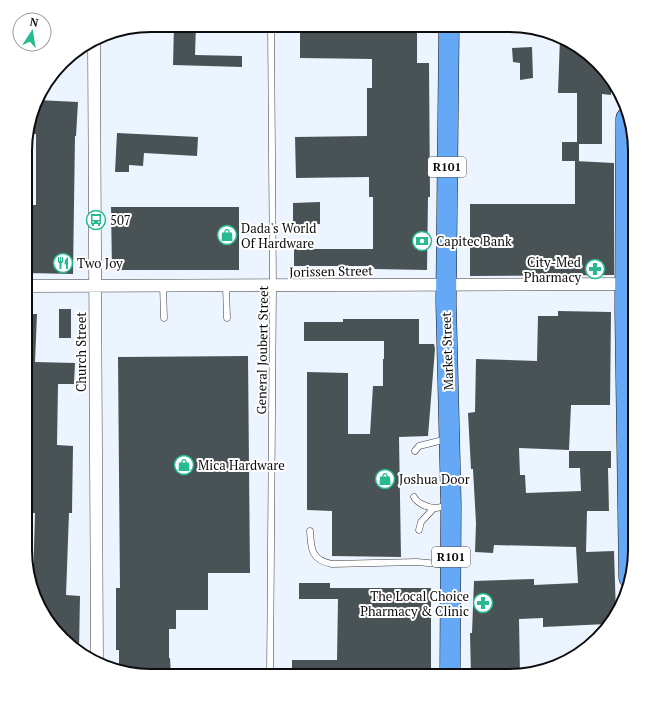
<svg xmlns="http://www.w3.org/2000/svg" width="660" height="701" viewBox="0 0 660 701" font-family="'PT Serif',serif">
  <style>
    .building { fill: #495355 }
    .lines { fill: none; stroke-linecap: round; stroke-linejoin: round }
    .lane-casing { stroke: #3f3f3f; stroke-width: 7 }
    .street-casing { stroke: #3f3f3f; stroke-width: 13 }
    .primary-casing { stroke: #1d1d1d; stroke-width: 21 }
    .lane { stroke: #fff; stroke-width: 6 }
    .street { stroke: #fff; stroke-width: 12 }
    .primary { stroke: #65a9f6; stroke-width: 20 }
    .labels { text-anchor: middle; stroke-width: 4; stroke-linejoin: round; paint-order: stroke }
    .shield { fill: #fff; stroke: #555; stroke-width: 1 }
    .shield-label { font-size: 12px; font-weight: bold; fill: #0c0c0c }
    .poi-label { font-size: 13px; fill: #0c0c0c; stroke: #fff; text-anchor: start }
    .street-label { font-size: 13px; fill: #0c0c0c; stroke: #fff }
    .rim { fill: none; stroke: #0c0c0c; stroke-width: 2 }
  </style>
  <rect width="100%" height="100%" fill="#ecf4ff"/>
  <!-- building -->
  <path class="building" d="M174 25H196L195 55 242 56V67L173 65Z
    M300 26H338V30L379 31V26H417V63H429L430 197H428L427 270 373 269V266H294V249H373V197H369V177L296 178 295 137 367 136V88H372V59L300 58Z
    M560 38 572 42 611 79V95L602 94V144H579V161H562V142H577V93H558Z
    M532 47 533 78 520 80V63L513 62 512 48Z
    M37 100 78 102 76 136H75L73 274 27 273V205H36V134H34L36 105Z
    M117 133 198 137 197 156 144 153 143 166 129 165V172H115Z
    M575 161 614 163V275L470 276V204H575Z
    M320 202V224L293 225V203Z
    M111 207H239V270H112Z
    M59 309H71V338H59Z
    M558 311 611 312 610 405H571L569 450 519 448 520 475H525L526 493 581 491 580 468H569V451H611V468H608L609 511H587L586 552 614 551 616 615 607 624 543 627V618L519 619 520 675 471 676 470 633H472L474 581 534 579V585L578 583 576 547 494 545 493 553 475 552 476 523 473 469H471L468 413 475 412 476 359 537 361 538 316H558Z
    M26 314H37L35 362 75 363 74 384H58L57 445 73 446 72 513H69L66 595 80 596 79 650 46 620 33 581 35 513H25Z
    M343 319H419V344H434L435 349 428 436 399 437 401 557 332 556V511L307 510V372L348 373V434H370L373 386H383V359H384V341H304V322H343Z
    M248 356 250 573H208V610H176V629H169V658H170L171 676H143L119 668V650H116V588H120L118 357Z
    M299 583H330V588H431V676H292V660H337L338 599H299Z"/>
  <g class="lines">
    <!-- lane casing -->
    <g class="lane-casing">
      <path id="lane" d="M163 285 164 318
        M226 286 227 318
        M415 451 419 446 447 439
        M414 497C417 503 428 508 435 508 439 508 444 506 448 505
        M419 530 421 522 434 508
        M310 531C311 549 311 560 332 564L417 562 449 565
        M270 676 273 286 271 25"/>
    </g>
    <!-- street casing -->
    <g class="street-casing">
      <path id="street" d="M94 41 97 662
        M27 286 632 284"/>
    </g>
    <!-- primary casing -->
    <g class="primary-casing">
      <path id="primary" d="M449 26 446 302 451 504 450 676
        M626 118 625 310 629 578"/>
    </g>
    <!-- lane -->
    <use href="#lane" class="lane"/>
    <!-- street -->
    <use href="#street" class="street"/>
    <!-- primary -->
    <use href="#primary" class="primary"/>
  </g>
  <!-- icons -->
  <defs>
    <g id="bus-ring" transform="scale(1)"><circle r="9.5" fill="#fff" stroke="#27b991" stroke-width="1.5"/><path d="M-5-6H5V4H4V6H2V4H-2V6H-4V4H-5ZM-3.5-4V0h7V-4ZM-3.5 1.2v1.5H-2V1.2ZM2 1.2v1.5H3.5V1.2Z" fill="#27b991"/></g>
    <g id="shop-ring" transform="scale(1)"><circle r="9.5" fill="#fff" stroke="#27b991" stroke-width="1.5"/><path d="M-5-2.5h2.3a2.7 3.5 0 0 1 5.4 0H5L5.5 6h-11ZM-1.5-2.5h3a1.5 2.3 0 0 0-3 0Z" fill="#27b991"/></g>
    <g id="bank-ring" transform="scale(1)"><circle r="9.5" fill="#fff" stroke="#27b991" stroke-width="1.5"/><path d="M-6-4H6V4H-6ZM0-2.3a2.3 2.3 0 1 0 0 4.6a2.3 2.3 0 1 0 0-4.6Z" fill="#27b991"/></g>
    <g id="restaurant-ring" transform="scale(1)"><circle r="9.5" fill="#fff" stroke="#27b991" stroke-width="1.5"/><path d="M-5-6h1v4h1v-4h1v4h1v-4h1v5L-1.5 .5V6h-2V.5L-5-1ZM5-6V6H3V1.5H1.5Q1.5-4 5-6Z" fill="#27b991"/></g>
    <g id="pharmacy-ring" transform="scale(1)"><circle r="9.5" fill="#fff" stroke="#27b991" stroke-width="1.5"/><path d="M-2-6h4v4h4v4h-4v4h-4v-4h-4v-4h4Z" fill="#27b991"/></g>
  </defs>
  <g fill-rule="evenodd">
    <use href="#bus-ring" x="96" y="220"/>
    <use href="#shop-ring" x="227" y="235"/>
    <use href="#bank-ring" x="422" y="241"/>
    <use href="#restaurant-ring" x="63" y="263"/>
    <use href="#pharmacy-ring" x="595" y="269"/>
    <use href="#shop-ring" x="184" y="465"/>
    <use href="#shop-ring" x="385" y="479"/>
    <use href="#pharmacy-ring" x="483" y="603"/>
  </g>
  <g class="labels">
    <!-- shield labels -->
    <g class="shield">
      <rect x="428" y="157" width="38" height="20" rx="3"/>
      <rect x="432" y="547" width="38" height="20" rx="3"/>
    </g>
    <g class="shield-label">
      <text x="447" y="171">R101</text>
      <text x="451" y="561">R101</text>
    </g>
    <!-- poi labels -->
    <g class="poi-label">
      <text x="110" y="225">507</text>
      <text x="241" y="233">Dada's World<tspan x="241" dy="15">Of Hardware</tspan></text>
      <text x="436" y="246">Capitec Bank</text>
      <text x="581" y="267" text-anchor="end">City-Med<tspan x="581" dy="15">Pharmacy</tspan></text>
      <text x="77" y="268">Two Joy</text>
      <text x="198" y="470">Mica Hardware</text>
      <text x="399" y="484">Joshua Door</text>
      <text x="469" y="601" text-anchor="end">The Local Choice<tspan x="469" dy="15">Pharmacy &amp; Clinic</tspan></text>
    </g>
    <!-- street labels -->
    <g class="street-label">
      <text transform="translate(331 271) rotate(-1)" y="5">Jorissen Street</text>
      <text transform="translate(262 350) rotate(-89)" y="5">General Joubert Street</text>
      <text transform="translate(447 351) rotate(-92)" y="5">Market Street</text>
      <text transform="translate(81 352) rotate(-90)" y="5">Church Street</text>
    </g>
  </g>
  <!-- crop -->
  <path d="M0 0H660V701H0ZM151 32H509A119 119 0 0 1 628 151V550A119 119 0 0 1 509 669H151A119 119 0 0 1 32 550V151A119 119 0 0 1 151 32Z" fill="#fff" fill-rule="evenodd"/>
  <path class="rim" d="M151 32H509A119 119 0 0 1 628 151V550A119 119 0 0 1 509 669H151A119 119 0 0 1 32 550V151A119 119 0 0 1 151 32Z"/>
  <!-- north arrow -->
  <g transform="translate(32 32) rotate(12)"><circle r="19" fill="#ffffff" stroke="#9e9e9e"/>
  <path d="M0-3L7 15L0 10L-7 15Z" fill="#27b991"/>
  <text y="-6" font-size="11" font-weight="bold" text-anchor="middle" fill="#0c0c0c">N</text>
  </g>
</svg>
